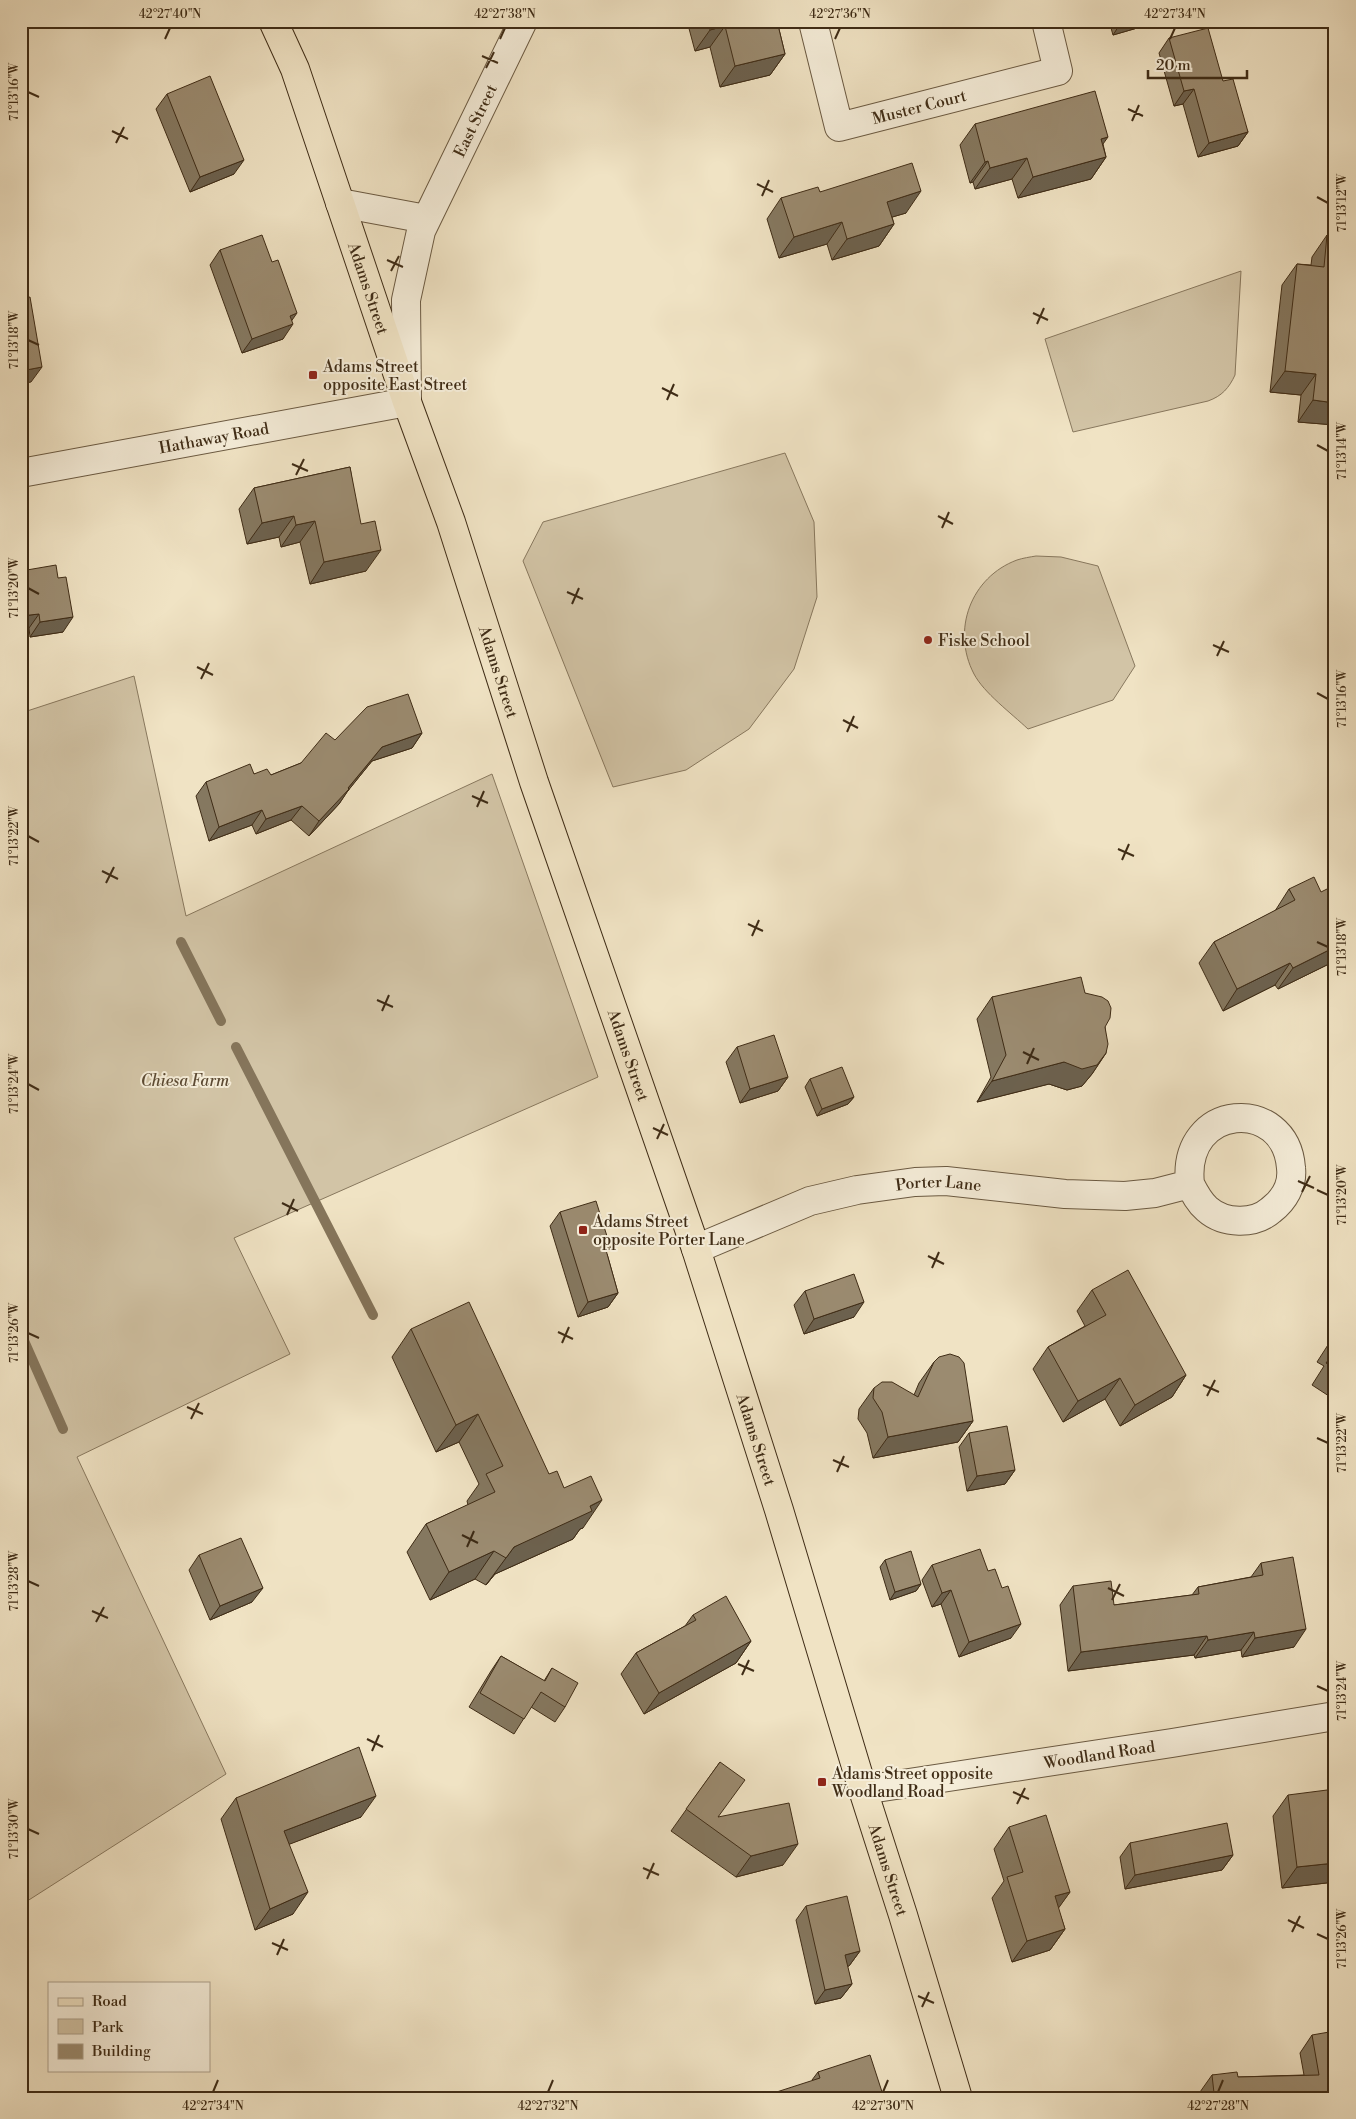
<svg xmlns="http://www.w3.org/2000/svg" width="1356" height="2119" viewBox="0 0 1356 2119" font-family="'Libre Bodoni',serif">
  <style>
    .green { fill: #d2c4a6; stroke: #88785e }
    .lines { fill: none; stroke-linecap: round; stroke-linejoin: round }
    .stream { stroke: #85755b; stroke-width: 10 }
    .minor-casing { stroke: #6b5a42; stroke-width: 30 }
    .major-casing { stroke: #3f2c16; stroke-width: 30 }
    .minor { stroke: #f5edd9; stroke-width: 28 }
    .major { stroke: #f0e3c4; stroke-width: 28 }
    .wall { fill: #857860; stroke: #3f2c16 }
    .shaded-wall { fill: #6c614e; stroke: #3f2c16 }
    .building { fill: #9b8b70; stroke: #3f2c16 }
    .ticks { fill: none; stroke: #3f2c16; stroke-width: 2 }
    .poi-dot { fill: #8f2418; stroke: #f5edd9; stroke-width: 2 }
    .labels { text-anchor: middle; stroke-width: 4; stroke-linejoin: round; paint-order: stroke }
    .street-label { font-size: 16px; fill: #3f2c16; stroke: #f5edd9 }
    .poi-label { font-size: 16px; fill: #3f2c16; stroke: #f5edd9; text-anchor: start }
    .park-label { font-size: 16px; font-style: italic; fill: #5c4a33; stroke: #f5edd9 }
    .neatline { fill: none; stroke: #3f2c16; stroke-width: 2 }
    .ticks-label { font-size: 12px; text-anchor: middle; fill: #3f2c16 }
  </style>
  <rect width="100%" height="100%" fill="#f0e3c4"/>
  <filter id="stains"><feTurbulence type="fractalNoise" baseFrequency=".004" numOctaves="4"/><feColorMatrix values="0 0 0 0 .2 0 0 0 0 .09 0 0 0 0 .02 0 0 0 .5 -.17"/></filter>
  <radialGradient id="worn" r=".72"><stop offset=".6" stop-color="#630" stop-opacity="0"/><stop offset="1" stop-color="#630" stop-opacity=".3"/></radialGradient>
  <!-- green -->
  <path class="green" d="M1241 271 1235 375C1229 388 1222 396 1208 401L1073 432 1045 339Z
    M785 453 814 522 817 597 794 669 749 729 686 770 613 787 523 561 543 522Z
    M1036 556 1061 557 1098 566 1135 666 1113 700 1028 729C1011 713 984 693 974 674 951 630 971 577 1017 560 1023 558 1030 557 1036 556Z
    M134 676 186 916 492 774 598 1077 234 1238 290 1354 77 1457 226 1774 21 1905V713Z"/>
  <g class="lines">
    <!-- stream -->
    <path class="stream" d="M181 942 221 1021
      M236 1047 373 1315
      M21 1334 63 1429"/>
    <!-- minor casing -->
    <g class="minor-casing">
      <g id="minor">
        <path id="s1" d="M816 21 813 22 839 127 1058 71 1046 21"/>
        <path d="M340 203 426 219"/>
        <path id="s2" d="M21 473 407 402 406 300 421 231 523 21"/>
        <path id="s3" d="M696 1249 810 1201 857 1190 915 1182 946 1181 1065 1194 1125 1196 1155 1193 1190 1184C1195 1194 1199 1202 1207 1209 1224 1224 1254 1225 1271 1210 1284 1200 1293 1185 1291 1168 1286 1096 1181 1102 1190 1184"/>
        <path id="s4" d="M863 1790 1172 1743 1335 1716"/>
      </g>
    </g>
    <!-- major casing -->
    <g class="major-casing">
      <g id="major">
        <path id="s5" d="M273 21 295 69 407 402 451 522 534 782 696 1249 779 1510 863 1790 903 1915 958 2098"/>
      </g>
    </g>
    <!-- minor -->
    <use href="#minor" class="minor"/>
    <!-- major -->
    <use href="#major" class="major"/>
  </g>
  <!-- wall -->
  <path class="wall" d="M687 21H777L785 54 770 75 720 87 710 47 695 51Z
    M1109 21H1159L1158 22 1113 35Z
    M1169 38 1223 81 1248 132 1238 146 1198 157 1183 104 1174 106 1159 53Z
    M167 94 234 174 190 192 156 109Z
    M975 124 1103 144 1106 157 1091 179 1018 198 1012 179 975 189 973 182 970 183 960 145Z
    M820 192 906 213 892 217 894 224 879 246 832 260 827 244 779 258 767 219 781 198Z
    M1327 235 1335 425 1298 422 1301 395 1270 392 1282 285 1297 264 1311 265 1312 257Z
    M220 250 272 262 291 321 283 339 242 353 210 265Z
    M350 467 366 571 310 584 300 542 281 547 279 537 247 544 239 509 254 488Z
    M21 571 63 632 30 637 29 628 21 629Z
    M422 733 412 748 372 761 349 789 339 804 309 836 291 820 256 834 252 825 209 841 196 796 206 782 254 774 271 775 301 763 335 740Z
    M1289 889 1335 961 1278 989 1275 985 1223 1011 1199 963 1214 942 1275 911Z
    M1085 993 1105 1027 1106 1053 1092 1074 1082 1086 1067 1090 1049 1084 977 1102 991 1077 977 1019 992 997Z
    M737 1047 788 1077 778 1091 740 1103 726 1062Z
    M810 1079 854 1097 848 1104 817 1116 805 1087Z
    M560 1212 607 1254 618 1293 608 1307 578 1317 550 1226Z
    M1092 1290 1186 1375 1172 1397 1120 1426 1105 1399 1063 1422 1033 1369 1048 1347 1085 1326 1077 1311Z
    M805 1291 854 1317 804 1334 794 1305Z
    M1335 1307V1318L1330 1315Z
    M411 1329 549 1474 583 1528 580 1529 573 1539 495 1574 486 1585 475 1579 430 1600 407 1552 426 1524 468 1505 467 1501 479 1484 459 1442 436 1452 392 1357Z
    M1335 1334V1400L1312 1385 1324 1366 1317 1362Z
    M934 1362 973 1421 958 1442 873 1458 867 1433 858 1419 859 1409 874 1388 914 1395 919 1383Z
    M969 1433 1015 1470 1005 1484 967 1491 959 1447Z
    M199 1555 252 1602 210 1620 189 1570Z
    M885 1560 921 1584 916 1591 890 1600 880 1567Z
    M1261 1563 1294 1647 1242 1657 1241 1650 1195 1658 1194 1655 1068 1671 1060 1605 1073 1586 1114 1605 1192 1595 1198 1587 1251 1577Z
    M932 1565 1011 1638 959 1657 941 1604 932 1607 922 1580Z
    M693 1615 751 1641 736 1663 644 1714 621 1674 636 1653 685 1626Z
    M501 1656 544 1681 552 1668 565 1707 555 1722 531 1707 514 1734 469 1707 491 1671Z
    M720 1762 718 1817 783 1865 736 1877 671 1831Z
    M1288 1795 1335 1882 1282 1888 1273 1816Z
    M236 1798 361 1817 289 1844 293 1914 255 1930 221 1819Z
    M1009 1827 1070 1892 1058 1908 1065 1929 1050 1950 1012 1962 992 1898 1004 1881 994 1849Z
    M1130 1843 1233 1855 1222 1870 1125 1889 1120 1857Z
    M806 1906 860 1951 849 1966H847L852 1984 841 1998 815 2004 796 1920Z
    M1312 2035 1335 2098H1178L1179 2097 1200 2094V2092L1212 2075 1238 2077 1304 2075 1300 2053Z
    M818 2072 884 2098 812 2080Z"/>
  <!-- shaded-wall -->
  <path class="shaded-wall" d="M1122 21H1159L1158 22 1113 35Z
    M725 26 710 47 695 51 710 30Z
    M785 54 770 75 720 87 735 66Z
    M1194 89 1183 104 1174 106 1184 91Z
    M1248 132 1238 146 1198 157 1209 143Z
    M1108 137 1093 158 1101 139Z
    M1106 157 1091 179 1018 198 1033 177Z
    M1027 158 1012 179 975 189 990 168Z
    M244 160 234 174 190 192 200 177Z
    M988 161 973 182 970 183 985 162Z
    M921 191 906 213 872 223 887 202Z
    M842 222 827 244 779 258 794 237Z
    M894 224 879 246 832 260 847 239Z
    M297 313 288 326 293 324 283 339 242 353 252 339 290 316Z
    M42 367 31 382 21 384V371Z
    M1285 371 1316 374 1301 395 1270 392Z
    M1313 400 1335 403V425L1298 422Z
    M294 516 279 537 247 544 262 523Z
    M315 521 300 542 281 547 296 525Z
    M381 550 366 571 310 584 324 562Z
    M39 614 29 628 21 629V616Z
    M73 617 63 632 30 637 40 622Z
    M422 733 412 748 372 761 347 792 349 789 339 804 309 836 319 821 348 788 382 747Z
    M302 806 291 820 256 834 266 819Z
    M262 810 252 825 209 841 219 827Z
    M1335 947V961L1278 989 1293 968Z
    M1290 963 1275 985 1223 1011 1237 989Z
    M1106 1053 1092 1074 1082 1086 1067 1090 1049 1084 977 1102 992 1081 1064 1062Z
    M788 1077 778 1091 740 1103 750 1089Z
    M854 1097 848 1104 817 1116 822 1109Z
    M618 1293 608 1307 578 1317 588 1302Z
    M864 1302 854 1317 804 1334 814 1319Z
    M1186 1375 1172 1397 1120 1426 1135 1405Z
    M1120 1378 1105 1399 1063 1422 1078 1401Z
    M478 1414 459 1442 436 1452 456 1425Z
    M973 1421 958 1442 873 1458 888 1437Z
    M1015 1470 1005 1484 967 1491 977 1476Z
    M602 1500 583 1528 580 1529 573 1539 495 1574 486 1585 514 1547Z
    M494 1551 475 1579 430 1600 449 1572Z
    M921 1584 916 1591 890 1600 895 1592Z
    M263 1588 252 1602 210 1620 220 1606Z
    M951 1590 941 1604 932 1607 942 1593Z
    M1021 1624 1011 1638 959 1657 969 1642Z
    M1306 1629 1294 1647 1242 1657 1255 1638Z
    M1254 1632 1241 1650 1195 1658 1208 1640Z
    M1207 1636 1194 1655 1068 1671 1081 1652Z
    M751 1641 736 1663 644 1714 659 1693Z
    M376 1796 361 1817 269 1852 284 1831Z
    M798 1844 783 1865 736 1877 751 1856Z
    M1233 1855 1222 1870 1125 1889 1135 1875Z
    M1335 1863V1882L1282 1888 1297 1867Z
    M308 1892 293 1914 255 1930 270 1909Z
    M1070 1892 1055 1913V1896Z
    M1065 1929 1050 1950 1012 1962 1027 1941Z
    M860 1951 849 1966 835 1969 845 1955Z
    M852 1984 841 1998 815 2004 825 1990Z"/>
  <!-- building -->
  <path class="building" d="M708 21H777L785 54 735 66 725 26 710 30Z
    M1208 28 1223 81 1233 79 1248 132 1209 143 1194 89 1184 91 1169 38Z
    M210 76 244 160 200 177 167 94Z
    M1095 91 1108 137 1101 139 1106 157 1033 177 1027 158 990 168 988 161 985 162 975 124Z
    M912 163 921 191 887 202 894 224 847 239 842 222 794 237 781 198 818 187 820 192Z
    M262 235 272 262 278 260 297 313 290 316 293 324 252 339 220 250Z
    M1327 235 1335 236V403L1313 400 1316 374 1285 371 1297 264 1324 267Z
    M30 297 42 367 21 371V299Z
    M350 467 361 524 375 521 381 550 324 562 315 521 296 525 294 516 262 523 254 488Z
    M56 565 58 578 66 577 73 617 40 622 39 614 21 616V571Z
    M408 694 422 733 382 747 348 788 349 789 319 821 302 806 266 819 262 810 219 827 206 782 250 764 254 774 267 769 271 775 301 763 326 733 335 740 367 707Z
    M1314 877 1321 892 1335 885V947L1293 968 1290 963 1237 989 1214 942 1295 900 1289 889Z
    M1081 977 1085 993 1102 997 1108 1001 1111 1008 1110 1018 1105 1027 1108 1044 1106 1053 1097 1065 1082 1069 1064 1062 992 1081 1006 1055 992 997Z
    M774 1035 788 1077 750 1089 737 1047Z
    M842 1067 854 1097 822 1109 810 1079Z
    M596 1201 611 1249 606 1250 618 1293 588 1302 560 1212Z
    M1128 1270 1186 1375 1135 1405 1120 1378 1078 1401 1048 1347 1106 1315 1092 1290Z
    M854 1274 864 1302 814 1319 805 1291Z
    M469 1302 549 1474 557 1471 564 1488 591 1476 602 1500 590 1506 592 1511 514 1547 506 1558 494 1551 449 1572 426 1524 495 1492 486 1474 503 1466 478 1414 456 1425 411 1329Z
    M1335 1336V1342L1332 1340Z
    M1335 1351V1369L1326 1363Z
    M950 1354 959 1357 964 1363 973 1421 888 1437 882 1412 873 1398 874 1388 882 1382H892L918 1397 934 1362 939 1357Z
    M1007 1426 1015 1470 977 1476 969 1433Z
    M241 1538 263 1588 220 1606 199 1555Z
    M980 1549 988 1571 995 1569 1002 1588 1008 1586 1021 1624 969 1642 951 1590 942 1593 932 1565Z
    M911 1551 921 1584 895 1592 885 1560Z
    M1293 1557 1306 1629 1255 1638 1254 1632 1208 1640 1207 1636 1081 1652 1073 1586 1111 1581 1114 1605 1199 1594 1198 1587 1263 1575 1261 1563Z
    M726 1596 751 1641 659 1693 636 1653 696 1620 693 1615Z
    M501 1656 545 1681 552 1668 578 1683 565 1707 541 1692 524 1719 480 1693Z
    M359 1747 376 1796 284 1831 308 1892 270 1909 236 1798Z
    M720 1762 745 1780 718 1817 789 1803 798 1844 751 1856 686 1809Z
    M1335 1789V1863L1297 1867 1288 1795Z
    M1046 1815 1070 1892 1055 1896 1065 1929 1027 1941 1007 1877 1023 1872 1009 1827Z
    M1227 1823 1233 1855 1135 1875 1130 1843Z
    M847 1896 860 1951 845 1955 852 1984 825 1990 806 1906Z
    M1335 2031V2098H1179V2097L1214 2093 1212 2075 1237 2072 1238 2077 1319 2075 1312 2035Z
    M870 2055 884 2098H758L820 2078 818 2072Z"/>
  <!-- ticks -->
  <path class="ticks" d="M165 39 170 28M500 39 505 28M835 39 840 28M1170 39 1175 28M482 56 498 63M486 68 494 52M28 92 39 97M1128 109 1143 116M1132 121 1139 105M112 131 128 139M116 143 124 127M757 184 773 192M762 196 769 180M1317 197 1328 203M387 260 403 267M391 271 399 256M1033 313 1048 320M1037 324 1044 308M28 340 39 345M662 388 678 396M667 400 674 384M1317 445 1328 451M292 464 308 471M296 475 304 459M938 516 953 524M942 528 949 512M28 588 39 594M567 592 583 599M572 604 579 588M1213 645 1229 652M1217 656 1224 641M197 667 213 675M201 679 209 663M1317 693 1328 699M843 720 858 728M847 732 854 716M472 796 488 803M477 807 484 791M28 836 39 842M1118 849 1134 856M1122 860 1129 844M102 871 118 879M106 883 114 867M748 924 763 931M752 936 759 920M1317 942 1328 947M377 1000 393 1007M382 1011 389 995M1023 1052 1039 1060M1027 1064 1034 1048M28 1084 39 1090M653 1128 668 1135M657 1139 664 1124M1298 1181 1314 1188M1317 1190 1328 1195M1302 1192 1310 1176M282 1203 298 1211M287 1215 294 1199M928 1256 944 1264M932 1268 939 1252M558 1332 573 1339M28 1333 39 1338M562 1343 569 1327M1203 1385 1219 1392M1207 1396 1215 1380M187 1407 203 1414M191 1419 199 1403M1317 1438 1328 1443M833 1460 849 1467M837 1472 844 1456M462 1535 478 1543M467 1547 474 1531M28 1581 39 1586M1108 1588 1124 1596M1112 1600 1120 1584M92 1611 108 1618M96 1622 104 1607M738 1664 754 1671M742 1675 749 1660M1317 1686 1328 1691M367 1739 383 1747M372 1751 379 1735M1013 1792 1029 1799M1017 1804 1025 1788M28 1829 39 1834M643 1868 659 1875M647 1879 654 1863M1288 1920 1304 1928M1292 1932 1300 1916M1317 1934 1328 1939M272 1943 288 1950M277 1955 284 1939M918 1996 934 2003M922 2007 929 1992M213 2092 218 2080M548 2092 553 2080M883 2092 888 2080M1218 2092 1223 2080"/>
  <!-- markers -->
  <g class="poi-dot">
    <rect x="308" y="370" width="10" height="10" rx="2.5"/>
    <circle cx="928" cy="640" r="5"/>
    <rect x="578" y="1225" width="10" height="10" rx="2.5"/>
    <rect x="817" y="1777" width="10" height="10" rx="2.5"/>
  </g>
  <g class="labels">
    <!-- street labels -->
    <g class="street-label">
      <text dy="6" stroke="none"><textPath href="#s1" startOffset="194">Muster Court</textPath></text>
      <text dy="6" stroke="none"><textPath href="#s2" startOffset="688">East Street</textPath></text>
      <text dy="6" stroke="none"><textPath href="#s5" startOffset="284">Adams Street</textPath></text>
      <text dy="6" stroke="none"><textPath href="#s2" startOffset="196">Hathaway Road</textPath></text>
      <text dy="6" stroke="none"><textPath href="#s5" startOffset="689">Adams Street</textPath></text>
      <text dy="6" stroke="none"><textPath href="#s5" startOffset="1094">Adams Street</textPath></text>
      <text dy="6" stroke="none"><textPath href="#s3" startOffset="254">Porter Lane</textPath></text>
      <text dy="6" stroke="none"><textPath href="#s5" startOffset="1499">Adams Street</textPath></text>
      <text dy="6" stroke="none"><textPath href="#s4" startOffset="239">Woodland Road</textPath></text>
      <text dy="6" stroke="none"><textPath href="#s5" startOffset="1949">Adams Street</textPath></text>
    </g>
    <!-- poi labels -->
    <g class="poi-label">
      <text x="323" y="372">Adams Street<tspan x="323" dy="18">opposite East Street</tspan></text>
      <text x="938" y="646">Fiske School</text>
      <text x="593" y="1227">Adams Street<tspan x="593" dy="18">opposite Porter Lane</tspan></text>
      <text x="832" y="1779">Adams Street opposite<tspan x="832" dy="18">Woodland Road</tspan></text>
    </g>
    <!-- park labels -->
    <g class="park-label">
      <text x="185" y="1086">Chiesa Farm</text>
    </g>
  </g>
  <!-- margin -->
  <rect width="1356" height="2119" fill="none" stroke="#f0e3c4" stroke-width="55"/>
  <!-- legend -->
  <rect x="48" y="1982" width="162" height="90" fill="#f5edd9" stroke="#aca08b"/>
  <rect x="58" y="1998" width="25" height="8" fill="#f0e3c4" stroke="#aca08b"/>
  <text x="92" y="2006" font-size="15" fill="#3f2c16">Road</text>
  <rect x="58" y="2019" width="25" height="15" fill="#d2c4a6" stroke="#aca08b"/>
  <text x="92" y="2032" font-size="15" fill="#3f2c16">Park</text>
  <rect x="58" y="2044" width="25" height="15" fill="#9b8b70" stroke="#aca08b"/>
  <text x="92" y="2056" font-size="15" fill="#3f2c16">Building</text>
  <!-- scale -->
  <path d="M1148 70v8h99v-8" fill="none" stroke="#3f2c16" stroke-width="2.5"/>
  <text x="1156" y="70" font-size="15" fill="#3f2c16" stroke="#f5edd9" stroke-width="4" paint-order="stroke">20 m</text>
  <rect x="28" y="28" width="1300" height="2064" class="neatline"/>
  <g class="ticks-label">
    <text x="170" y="18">42°27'40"N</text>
    <text x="505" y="18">42°27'38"N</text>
    <text x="840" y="18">42°27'36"N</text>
    <text x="1175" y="18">42°27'34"N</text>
    <text transform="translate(14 92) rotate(-90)" y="4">71°13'16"W</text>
    <text transform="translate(1342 203) rotate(-90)" y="4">71°13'12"W</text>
    <text transform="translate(14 340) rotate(-90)" y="4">71°13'18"W</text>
    <text transform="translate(1342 451) rotate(-90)" y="4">71°13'14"W</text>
    <text transform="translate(14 588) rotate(-90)" y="4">71°13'20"W</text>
    <text transform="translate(1342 699) rotate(-90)" y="4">71°13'16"W</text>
    <text transform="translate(14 836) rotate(-90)" y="4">71°13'22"W</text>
    <text transform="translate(1342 947) rotate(-90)" y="4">71°13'18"W</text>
    <text transform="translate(14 1084) rotate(-90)" y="4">71°13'24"W</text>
    <text transform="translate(1342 1195) rotate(-90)" y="4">71°13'20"W</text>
    <text transform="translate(14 1333) rotate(-90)" y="4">71°13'26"W</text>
    <text transform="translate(1342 1443) rotate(-90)" y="4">71°13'22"W</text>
    <text transform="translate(14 1581) rotate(-90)" y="4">71°13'28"W</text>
    <text transform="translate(1342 1691) rotate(-90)" y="4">71°13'24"W</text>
    <text transform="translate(14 1829) rotate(-90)" y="4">71°13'30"W</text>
    <text transform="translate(1342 1939) rotate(-90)" y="4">71°13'26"W</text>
    <text x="213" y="2110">42°27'34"N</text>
    <text x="548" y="2110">42°27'32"N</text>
    <text x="883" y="2110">42°27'30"N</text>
    <text x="1218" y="2110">42°27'28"N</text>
  </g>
  <rect width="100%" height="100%" filter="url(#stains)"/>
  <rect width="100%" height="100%" fill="url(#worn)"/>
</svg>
